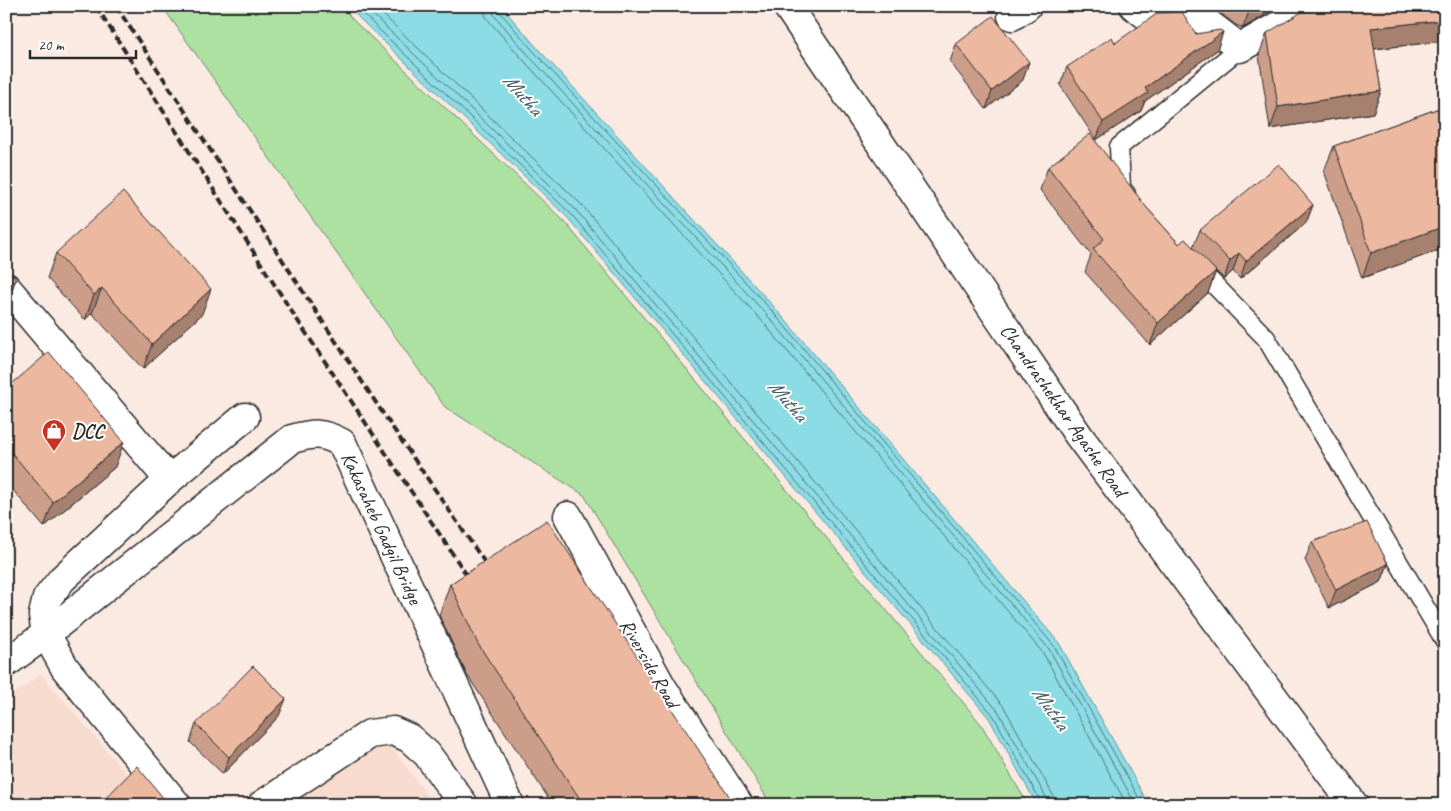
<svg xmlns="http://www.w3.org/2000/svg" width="1451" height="811" viewBox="0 0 1451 811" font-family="Caveat,sans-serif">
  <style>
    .built { fill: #f6dbce }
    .green { fill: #ade1a2; stroke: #6c8666 }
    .water { fill: #8cdce5; stroke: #65959b }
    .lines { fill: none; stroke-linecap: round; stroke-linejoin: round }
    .shore { stroke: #527275; stroke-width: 1 }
    .service-casing { stroke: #2b2b2b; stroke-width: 21 }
    .minor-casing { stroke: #2b2b2b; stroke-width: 31 }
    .tertiary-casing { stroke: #2b2b2b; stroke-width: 31 }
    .service { stroke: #fff; stroke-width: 18 }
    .minor { stroke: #fff; stroke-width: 28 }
    .tertiary { stroke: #fff; stroke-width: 28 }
    .rail { stroke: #2b2b2b; stroke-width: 4; stroke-dasharray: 8 4; stroke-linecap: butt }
    .wall { fill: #cc9e8a; stroke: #2b2b2b }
    .shaded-wall { fill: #a68170; stroke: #2b2b2b }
    .building { fill: #edb8a0; stroke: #2b2b2b }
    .labels { text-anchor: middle; stroke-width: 4; stroke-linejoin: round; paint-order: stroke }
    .street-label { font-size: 20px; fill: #2b2b2b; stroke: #fff }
    .poi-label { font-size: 20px; font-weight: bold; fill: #2b2b2b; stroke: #fff; text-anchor: start }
    .water-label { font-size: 21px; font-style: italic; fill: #486063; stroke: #fff }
  </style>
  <rect width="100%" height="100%" fill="#faeae2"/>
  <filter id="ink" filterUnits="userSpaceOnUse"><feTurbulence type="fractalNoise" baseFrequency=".02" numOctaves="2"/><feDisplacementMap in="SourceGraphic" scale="10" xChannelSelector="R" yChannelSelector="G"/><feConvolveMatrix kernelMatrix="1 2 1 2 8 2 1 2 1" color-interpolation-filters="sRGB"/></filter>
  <g filter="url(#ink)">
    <!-- built -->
    <path class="built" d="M41 674 153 805H6V700Z
      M388 742 434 805H287Z"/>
    <!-- green -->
    <path class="green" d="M162 6H342L353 20 563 220 981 724 1028 805H771L584 495 445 407Z"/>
    <!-- water -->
    <path class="water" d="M350 6H501L540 51 775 308 1059 643 1149 805H1037L989 718 567 217 359 18Z"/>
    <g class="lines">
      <!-- shore -->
      <path class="shore" d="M356 6 363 14 571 214 993 715 1040 800 1041 805
        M364 6 575 209 998 711 1046 797 1047 805
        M374 6 581 204 1004 707 1053 795 1055 805
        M484 6 485 15 489 21 526 63 761 320 1043 653 1127 805
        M492 6 494 15 531 58 767 315 1049 649 1136 805
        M498 6 499 11 536 54 772 311 1054 646 1143 805"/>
      <!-- service casing -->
      <g class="service-casing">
        <path id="service" d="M1126 194 1121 188 1119 147 1240 48
          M1196 266 1266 338 1445 641"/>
      </g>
      <!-- minor casing -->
      <g class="minor-casing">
        <path id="minor" d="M1134 6 1146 15 1174 14 1202 19 1240 48 1290 19 1305 6
          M1012 16 1027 6
          M6 287 169 480
          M568 516 662 687 739 805
          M177 805 65 668 46 634 43 615 47 598 62 579 169 480 245 417
          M262 805 370 734 393 731 409 738 427 754 464 805"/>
      </g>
      <!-- tertiary casing -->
      <g class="tertiary-casing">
        <path id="tertiary" d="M787 6 1079 436 1354 805
          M6 663 46 634 292 439C314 433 322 432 342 443L510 805"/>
      </g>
      <!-- service -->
      <use href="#service" class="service"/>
      <!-- minor -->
      <use href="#minor" class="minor"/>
      <!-- tertiary -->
      <use href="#tertiary" class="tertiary"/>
      <!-- rail -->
      <path class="rail" d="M96 6 292 312 474 586
        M116 6 384 415 492 573"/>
    </g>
    <!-- wall -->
    <path class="wall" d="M1211 6H1277L1262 17 1243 28 1236 25Z
      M1445 6V41L1374 49 1381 91 1373 113 1270 129 1259 55 1267 33Z
      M1223 32 1217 50 1145 101 1141 111 1096 140 1060 85 1067 67 1115 43 1196 34Z
      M956 44 1023 80 986 109 950 62Z
      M1445 106V248L1362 278 1324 171 1334 146Z
      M1048 167 1147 208 1179 244 1193 247 1200 230 1313 205 1306 223 1240 279 1233 271 1224 279 1216 271 1208 293 1150 345 1085 272 1091 255 1040 190Z
      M56 253 202 314 143 369 92 313 85 320 47 278Z
      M1445 388V414L1439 404Z
      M6 389 115 467 44 527 6 482Z
      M1312 542 1388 564 1381 582 1329 608 1305 560Z
      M450 584 735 805H553L467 675 439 615Z
      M279 716 223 774 190 742 196 724Z"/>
    <!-- shaded-wall -->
    <path class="shaded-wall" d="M1251 6H1277L1262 17 1243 28Z
      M1445 20V41L1363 50 1371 28Z
      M1223 32 1217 50 1145 101 1141 111 1096 140 1103 122 1145 88Z
      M1029 62 1023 80 986 109 992 91Z
      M1381 91 1373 113 1270 129 1278 107Z
      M1313 205 1306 223 1240 279 1246 261Z
      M1445 226V248L1362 278 1371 253Z
      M1239 253 1233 271 1224 279 1230 261Z
      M1216 271 1208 293 1150 345 1158 323Z
      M16 279 6 307V289Z
      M102 288 92 313 85 320 94 295Z
      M211 289 202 314 143 369 152 344Z
      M124 442 115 467 44 527 53 502Z
      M1388 564 1381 582 1329 608 1336 590Z
      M286 699 279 716 223 774 229 757Z"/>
    <!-- building -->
    <path class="building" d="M1341 6H1445V20L1371 28 1381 91 1278 107 1267 33 1302 12Z
      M1182 12 1196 34 1220 30 1223 32 1145 88 1148 93 1103 122 1067 67 1112 37 1115 43 1158 13Z
      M993 16 1029 62 992 91 956 44Z
      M1445 106V226L1371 253 1334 146Z
      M1090 134 1147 208 1179 244 1185 239 1216 271 1158 323 1093 249 1104 239 1048 167Z
      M1279 164 1313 205 1246 261 1239 253 1230 261 1200 230Z
      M123 192 211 289 152 344 102 288 94 295 56 253Z
      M6 267 16 279 6 289Z
      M49 352 124 442 53 502 6 446V389Z
      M547 520 735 805H584L478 644 450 584Z
      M1367 522 1388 564 1336 590 1312 542Z
      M253 666 286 699 229 757 196 724Z
      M137 766 169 805H99Z"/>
  </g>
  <!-- icons -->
  <defs>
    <g id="shop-pin" transform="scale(1.25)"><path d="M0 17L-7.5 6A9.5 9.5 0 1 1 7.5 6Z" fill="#c8321e" stroke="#fff"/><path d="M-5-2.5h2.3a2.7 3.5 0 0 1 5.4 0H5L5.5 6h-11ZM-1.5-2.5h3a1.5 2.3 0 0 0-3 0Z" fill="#fff"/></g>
  </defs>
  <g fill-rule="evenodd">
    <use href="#shop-pin" x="54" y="431"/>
  </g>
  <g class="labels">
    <!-- street labels -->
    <g class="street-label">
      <text transform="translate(1064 410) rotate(55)" y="7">Chandrashekhar Agashe Road</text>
      <text transform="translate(382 528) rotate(65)" y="7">Kakasaheb Gadgil Bridge</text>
      <text transform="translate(650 663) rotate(60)" y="7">Riverside Road</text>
    </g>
    <!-- poi labels -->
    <g class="poi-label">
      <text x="72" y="438">DCC</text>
    </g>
    <!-- water labels -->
    <g class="water-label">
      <text transform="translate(523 94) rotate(49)" y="7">Mutha</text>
      <text transform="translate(788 400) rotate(49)" y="7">Mutha</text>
      <text transform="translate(1051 708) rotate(55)" y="7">Mutha</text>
    </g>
  </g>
  <!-- margin -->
  <rect width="1451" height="811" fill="none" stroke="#fff" stroke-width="25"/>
  <rect x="12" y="12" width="1426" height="786" fill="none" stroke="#2b2b2b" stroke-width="2" filter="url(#ink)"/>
  <!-- scale -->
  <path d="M30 50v8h106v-8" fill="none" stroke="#2b2b2b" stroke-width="2.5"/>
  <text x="38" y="50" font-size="15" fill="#2b2b2b" stroke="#ffffff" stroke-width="4" paint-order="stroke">20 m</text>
</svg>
